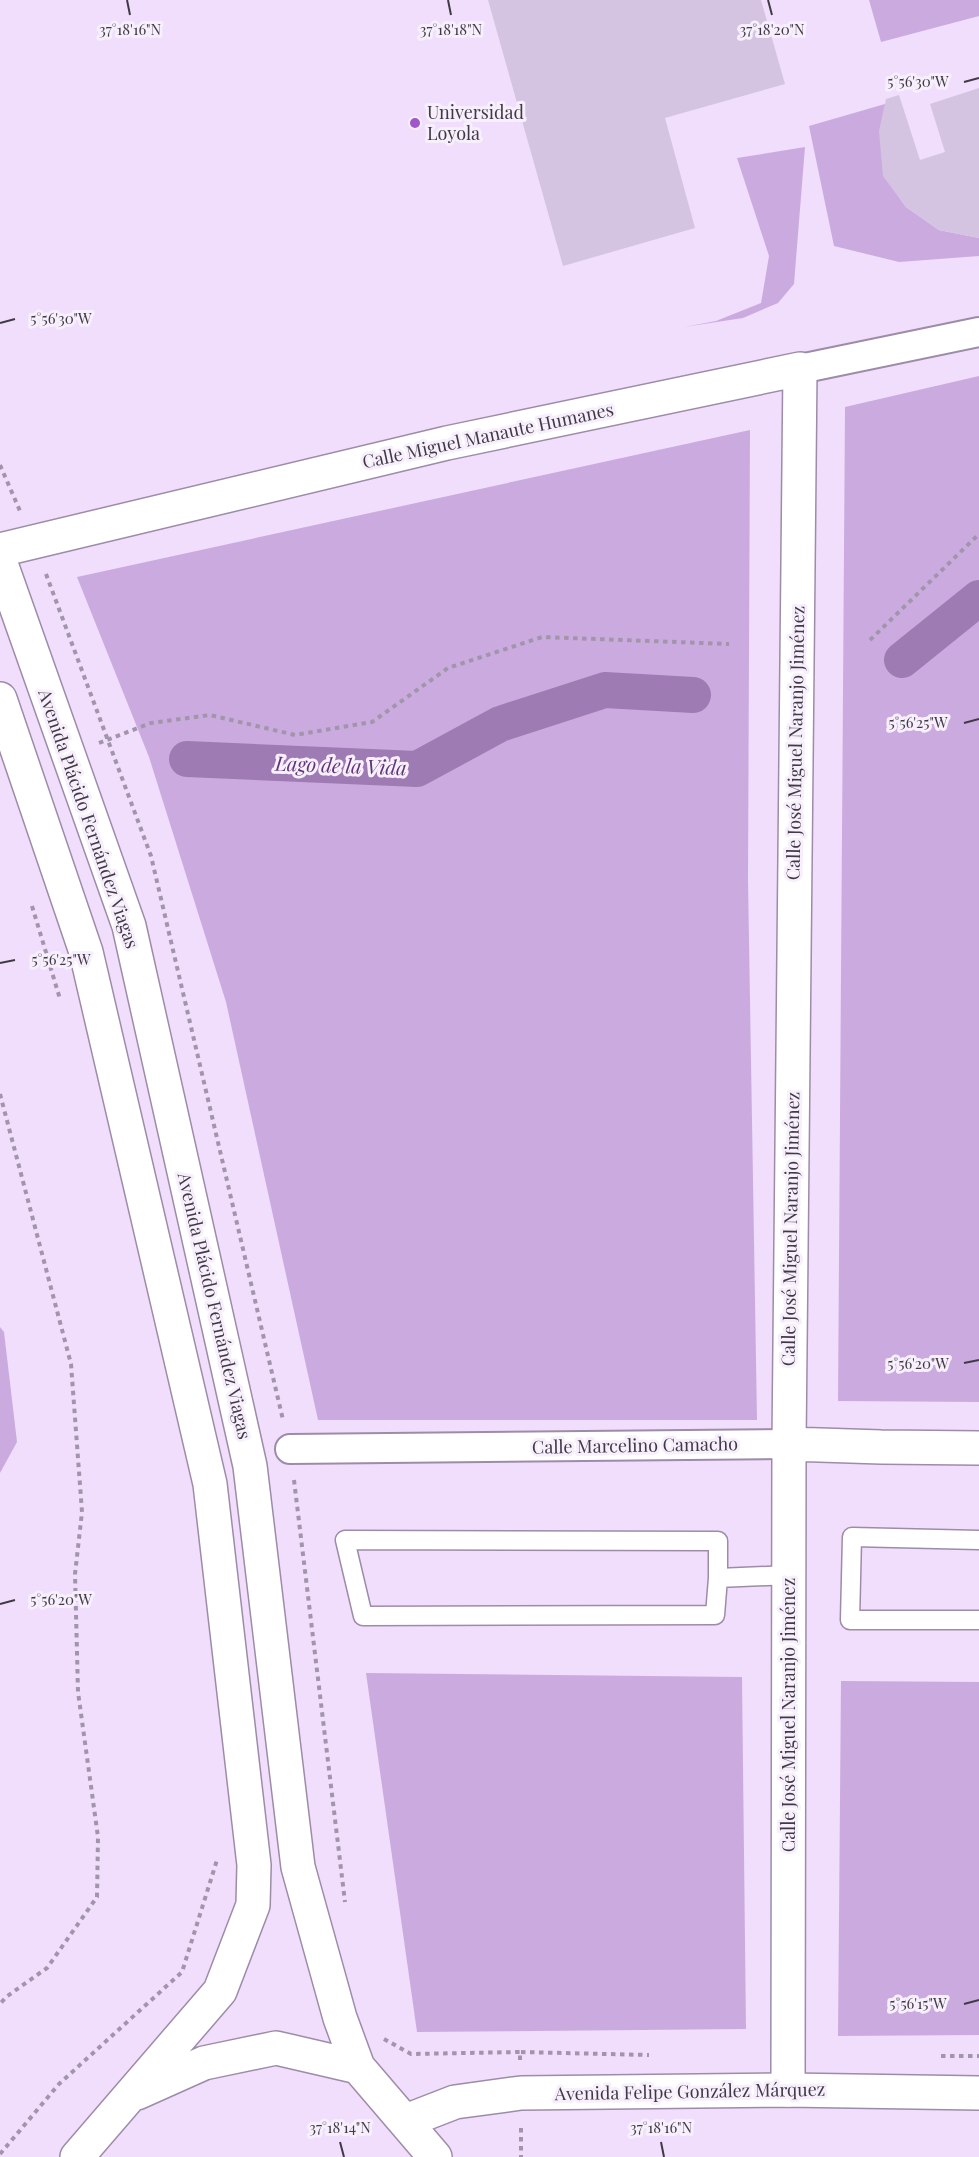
<svg xmlns="http://www.w3.org/2000/svg" width="979" height="2157" viewBox="0 0 979 2157" font-family="'Playfair Display',serif">
  <style>
    .green { fill: #cbabdf }
    .lines { fill: none; stroke-linecap: round; stroke-linejoin: round }
    .canal { stroke: #9e7cb3; stroke-width: 36 }
    .building { fill: #d5c4e1 }
    .service-casing { stroke: #9d8ca8; stroke-width: 21 }
    .pedestrian-casing { stroke: #9d8ca8; stroke-width: 32 }
    .minor-casing { stroke: #9d8ca8; stroke-width: 36 }
    .secondary-casing { stroke: #9d8ca8; stroke-width: 36 }
    .path { stroke: #a295ab; stroke-width: 4; stroke-dasharray: 4.5 4.5; stroke-linecap: butt }
    .service { stroke: #fff; stroke-width: 18 }
    .pedestrian { stroke: #fff; stroke-width: 28 }
    .minor { stroke: #fff; stroke-width: 33 }
    .secondary { stroke: #fff; stroke-width: 33 }
    .ticks { fill: none; stroke: #413a46; stroke-width: 2 }
    .poi-dot { fill: #a157ca; stroke: #f7f0fc; stroke-width: 2 }
    .labels { text-anchor: middle; stroke-width: 6; stroke-linejoin: round; paint-order: stroke }
    .poi-label { font-size: 18px; fill: #413a46; stroke: #f7f0fc; text-anchor: start }
    .street-label { font-size: 18px; fill: #413a46; stroke: #f7f0fc }
    .water-label { font-size: 20px; font-style: italic; fill: #603479; stroke: #f7f0fc }
    .ticks-label { font-size: 15px; text-anchor: middle; fill: #413a46; stroke: #f7f0fc; stroke-width: 6; stroke-linejoin: round; paint-order: stroke }
  </style>
  <rect width="100%" height="100%" fill="#f0defc"/>
  <!-- green -->
  <path class="green" d="M869 0H979V16L881 42Z
    M885 104 884 176 906 207 939 230 979 238V256L899 262 834 246 809 126Z
    M805 147 794 284 778 303 743 318 684 327 716 321 761 303 769 256 737 158Z
    M979 376V1402L838 1401 845 407Z
    M750 430 748 880 757 1420H318L226 1002 149 757 77 577Z
    M0 1327 4 1332 17 1442 0 1473Z
    M366 1673 742 1677 746 2029 417 2032Z
    M841 1681 979 1682V2035L838 2036Z"/>
  <g class="lines">
    <!-- canal -->
    <path class="canal" d="M902 660 979 598
      M187 759 417 769 500 724 605 690 693 695"/>
  </g>
  <!-- building -->
  <path class="building" d="M488 0H761L785 84 665 118 695 228 563 266Z
    M979 88V238L939 230 906 207 883 176 879 131 886 99 899 95 920 160 945 152 930 104Z"/>
  <g class="lines">
    <!-- service casing -->
    <g class="service-casing">
      <path id="service" d="M979 1540 852 1537 850 1620H979
        M718 1578 715 1615 363 1616 345 1540 718 1541V1578L789 1575"/>
    </g>
    <!-- pedestrian casing -->
    <g class="pedestrian-casing">
      <path id="pedestrian" d="M800 369 979 332
        M290 1449 789 1444"/>
    </g>
    <!-- minor casing -->
    <g class="minor-casing">
      <path id="minor" d="M0 550 447 443 800 369 789 1444 788 2090
        M789 1444 881 1447 979 1448"/>
    </g>
    <!-- secondary casing -->
    <g class="secondary-casing">
      <path id="secondary" d="M0 561 129 926 250 1466 298 1867 340 2018 358 2067
        M0 699 86 952 210 1484 254 1865 253 1905 220 1991 77 2157
        M137 2093 204 2063 276 2048 358 2067 435 2157
        M406 2121 455 2102 521 2093 788 2090 979 2093"/>
    </g>
    <!-- path -->
    <path class="path" d="M0 465 20 511
      M46 574 151 856 283 1420
      M870 640 979 534
      M99 743 151 723 210 715 295 735 372 722 448 668 542 637 729 644
      M32 906 60 999
      M0 1094 71 1364 82 1512 75 1574 78 1692 98 1837 97 1897 47 1968 6 1997 0 2004
      M294 1480 345 1902
      M384 2039 411 2054 520 2052
      M941 2056H979
      M520 2060V2052L649 2055
      M521 2128V2157
      M0 2154 59 2084 182 1972 217 1860"/>
    <!-- service -->
    <use href="#service" class="service"/>
    <!-- pedestrian -->
    <use href="#pedestrian" class="pedestrian"/>
    <!-- minor -->
    <use href="#minor" class="minor"/>
    <!-- secondary -->
    <use href="#secondary" class="secondary"/>
  </g>
  <!-- ticks -->
  <path class="ticks" d="M127 0 130 15M448 0 451 15M768 0 772 15M964 82 979 78M0 323 15 319M964 723 979 719M0 963 15 960M964 1363 979 1360M0 1604 15 1600M964 2004 979 2000M340 2142 344 2157M661 2142 664 2157"/>
  <!-- markers -->
  <circle class="poi-dot" cx="415" cy="123" r="6"/>
  <g class="labels">
    <!-- poi labels -->
    <g class="poi-label">
      <text x="427" y="119">Universidad<tspan x="427" dy="21">Loyola</tspan></text>
    </g>
    <!-- street labels -->
    <g class="street-label">
      <text transform="translate(488 436) rotate(-12)" y="6">Calle Miguel Manaute Humanes</text>
      <text transform="translate(796 743) rotate(-89)" y="6">Calle José Miguel Naranjo Jiménez</text>
      <text transform="translate(88 819) rotate(71)" y="6">Avenida Plácido Fernández Viagas</text>
      <text transform="translate(791 1229) rotate(-89)" y="6">Calle José Miguel Naranjo Jiménez</text>
      <text transform="translate(214 1306) rotate(77)" y="6">Avenida Plácido Fernández Viagas</text>
      <text transform="translate(635 1446) rotate(-1)" y="6">Calle Marcelino Camacho</text>
      <text transform="translate(789 1715) rotate(-90)" y="6">Calle José Miguel Naranjo Jiménez</text>
      <text transform="translate(690 2092) rotate(-1)" y="6">Avenida Felipe González Márquez</text>
    </g>
    <!-- water labels -->
    <g class="water-label">
      <text transform="translate(341 766) rotate(2)" y="7">Lago de la Vida</text>
    </g>
  </g>
  <g class="ticks-label">
    <text x="130" y="35">37°18'16"N</text>
    <text x="451" y="35">37°18'18"N</text>
    <text x="772" y="35">37°18'20"N</text>
    <text x="918" y="87">5°56'30"W</text>
    <text x="61" y="324">5°56'30"W</text>
    <text x="918" y="728">5°56'25"W</text>
    <text x="61" y="965">5°56'25"W</text>
    <text x="918" y="1369">5°56'20"W</text>
    <text x="61" y="1605">5°56'20"W</text>
    <text x="918" y="2009">5°56'15"W</text>
    <text x="340" y="2133">37°18'14"N</text>
    <text x="661" y="2133">37°18'16"N</text>
  </g>
</svg>
